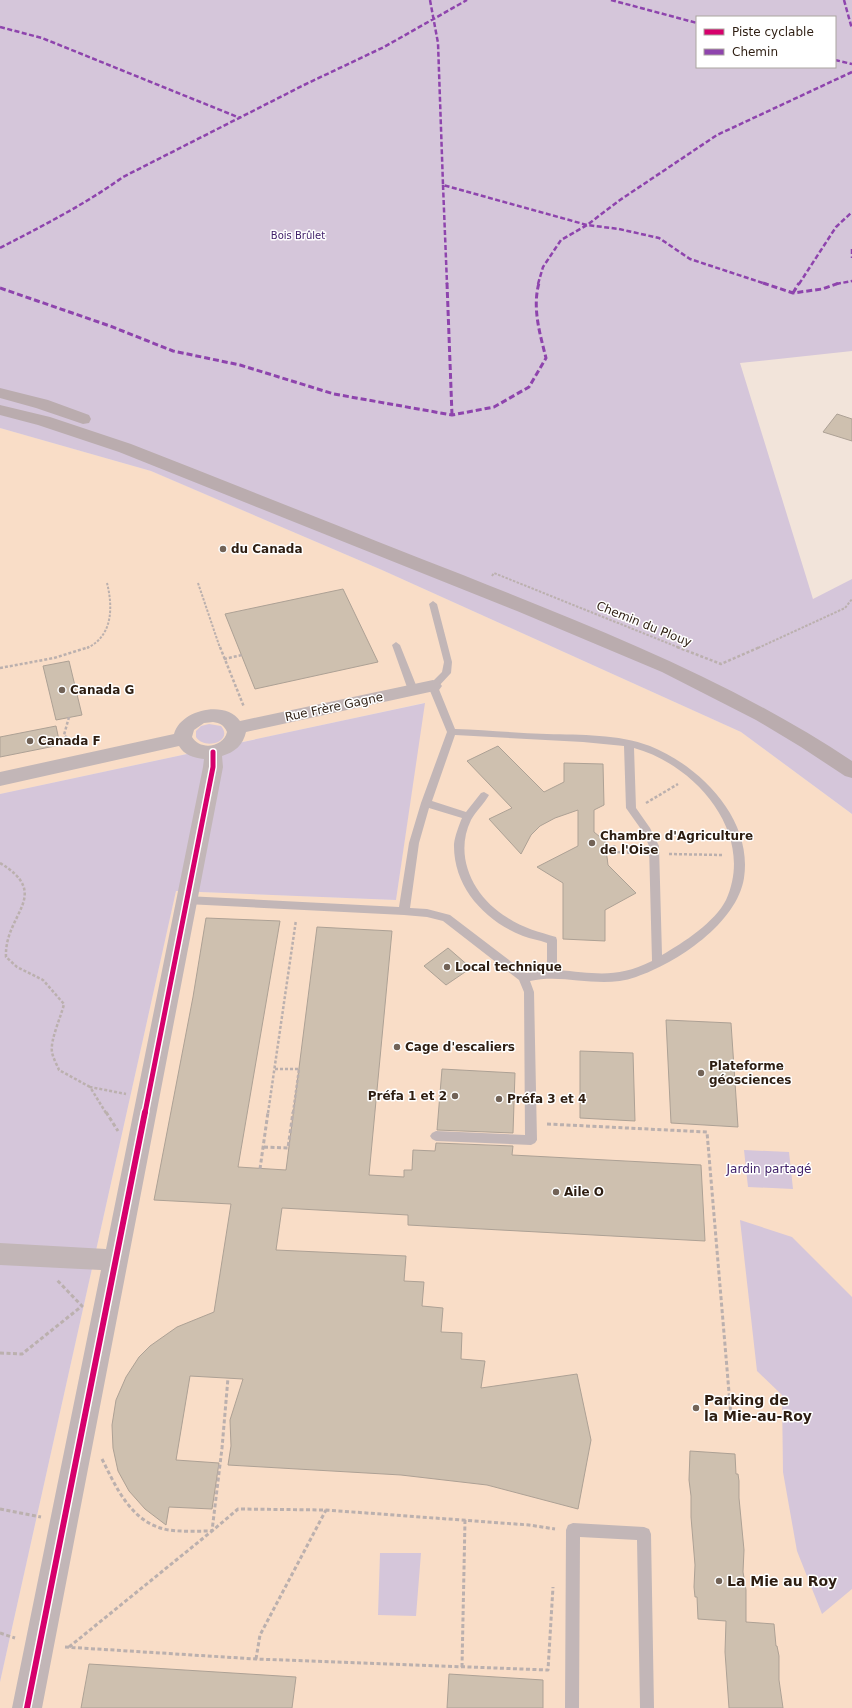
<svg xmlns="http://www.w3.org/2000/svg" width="852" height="1708" viewBox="0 0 852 1708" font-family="'DejaVu Sans',sans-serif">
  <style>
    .built { fill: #f9ddc7 }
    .green { fill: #d5c6da; fill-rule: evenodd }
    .building { fill: #cec0af; stroke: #ada195 }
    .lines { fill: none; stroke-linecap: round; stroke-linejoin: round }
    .path-far2 { stroke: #bbb0ae; stroke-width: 2; stroke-dasharray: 2.5 1.5; stroke-linecap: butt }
    .path-far1 { stroke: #bbb0ae; stroke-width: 2.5; stroke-dasharray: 3 2; stroke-linecap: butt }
    .path { stroke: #bbb0ae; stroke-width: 3; stroke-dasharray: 4 2.5; stroke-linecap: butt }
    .service { fill: #c2b6b7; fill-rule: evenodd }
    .minor { fill: #c2b6b7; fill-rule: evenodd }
    .secondary { fill: #baacae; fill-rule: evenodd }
    .quiet-far1 { stroke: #8e44ad; stroke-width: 2.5; stroke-dasharray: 5 2.5; stroke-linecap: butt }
    .quiet { stroke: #8e44ad; stroke-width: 3; stroke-dasharray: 6 3; stroke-linecap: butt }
    .cycleway-far1-casing { stroke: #fff; stroke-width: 8 }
    .cycleway-casing { stroke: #fff; stroke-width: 9 }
    .cycleway-far1 { stroke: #d6006c; stroke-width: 5 }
    .cycleway { stroke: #d6006c; stroke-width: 6 }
    .poi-dot { fill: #726357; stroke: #fff; stroke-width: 1.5 }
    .labels { text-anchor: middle; stroke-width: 3; stroke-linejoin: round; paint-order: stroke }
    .far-park-label { font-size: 10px; fill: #402069; stroke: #fff }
    .poi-label { font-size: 12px; font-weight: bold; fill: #2d1d11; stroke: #fff; text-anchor: start }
    .street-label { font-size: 12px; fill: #2d1d11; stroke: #fff }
    .park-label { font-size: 12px; fill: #402069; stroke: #fff }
    .near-poi-label { font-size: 14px; font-weight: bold; fill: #2d1d11; stroke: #fff; text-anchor: start }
  </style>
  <rect width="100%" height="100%" fill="#f2e4da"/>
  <!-- built -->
  <path class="built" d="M0 428 151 471 382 570 741 732 852 814V1708H0V1682L176 891 396 900 424 703 0 794Z"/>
  <!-- green -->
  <path class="green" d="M0 0H852V351L740 363 813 599 852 579V814L741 732 382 570 151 471 0 428ZM697 17H835V67H697Z
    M425 703 396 900 176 891 0 1682V794Z
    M209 724 221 726C234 741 205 751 196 737V731L201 726Z
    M744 1150 789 1152 793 1189 748 1187Z
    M740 1220 792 1237 852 1297V1589L822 1614 797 1551 783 1472 782 1395 757 1371Z
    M380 1553H421L416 1616 378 1615Z"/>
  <!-- building -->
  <path class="building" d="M837 414 852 419V441L823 432Z
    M343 589 378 662 255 689 225 614Z
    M69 661 82 715 56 720 43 666Z
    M56 726 60 745 0 757V737Z
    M498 746 544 792 564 782V763L603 764 604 805 594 810V832L605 841 608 865 636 893 605 910V941L563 939V883L537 867 578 846V810L555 818 540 826 531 835 521 854 489 819 512 808 467 761Z
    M206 918 280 921 238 1167 286 1170 317 927 392 931 369 1175 404 1177V1170H412L413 1150 435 1151 436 1143 513 1146 512 1155 701 1165 705 1241 408 1225V1215L282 1208 276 1250 406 1256 404 1281 424 1282 422 1306 443 1308 441 1332 462 1333 461 1359 485 1361 481 1388 577 1374 591 1440 578 1509 487 1485 401 1475 228 1465 231 1446 230 1420 243 1379 190 1376 176 1460 219 1463 212 1509 169 1507 166 1525 145 1509 129 1491 118 1471 113 1448 112 1425 116 1400 126 1377 139 1357 150 1346 177 1327 214 1312 231 1204 154 1200 193 997Z
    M448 948 471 968 446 985 424 966Z
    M666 1020 731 1023 738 1127 671 1123Z
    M580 1051 633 1053 635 1121 580 1118Z
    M442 1069 515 1073 513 1133 437 1130Z
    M690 1451 735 1454 736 1474H738L739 1481V1498L744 1550 743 1572 746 1590V1622L774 1624 776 1646H777L779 1656V1680L783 1708H729L725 1652 726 1621 698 1619 697 1597H695L694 1587 695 1565 691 1517V1496L689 1480Z
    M89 1664 296 1677 292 1708H81Z
    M449 1674 543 1680V1708H447Z"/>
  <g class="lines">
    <!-- path-far2 -->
    <path class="path-far2" d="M492 576 494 573 680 648
      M198 583 220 648
      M87 648C113 636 113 607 107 583
      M758 648 845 608 852 599"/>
    <!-- path-far1 -->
    <path class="path-far1" d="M220 647 244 707
      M677 647 721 664 760 647
      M224 659 242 655
      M0 668 54 658 89 647
      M69 717 64 735 75 745
      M646 803 678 784
      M614 845V852L638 853
      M669 854 722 855
      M0 863C53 895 4 914 6 957L17 967 43 980 64 1004C61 1017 50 1040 52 1052 53 1058 57 1065 59 1070L90 1087
      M275 1069H299L293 1113
      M106 1113 90 1087 126 1094
      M268 1113 296 920"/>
    <!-- path -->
    <path class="path" d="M106 1112 118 1131
      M547 1124 707 1132 731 1416
      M264 1147 288 1148 293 1112
      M260 1169 268 1112
      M0 1353 22 1354 82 1306 56 1279
      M102 1459C117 1489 132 1524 169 1530 183 1532 198 1531 212 1531L238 1509 326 1510 529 1525 555 1529
      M0 1509 41 1517
      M0 1633 15 1638
      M65 1647 256 1659 548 1670 553 1587
      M69 1647 212 1531 222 1448 228 1378
      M256 1659 260 1635 326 1510
      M462 1667 465 1520"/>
    <!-- service -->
    <path class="service" d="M433 601 437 604 452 662 451 673 438 687 455 729C486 730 516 733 547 734 581 735 618 734 650 746 700 766 753 819 744 878 737 923 677 963 636 977 599 990 566 973 530 981L534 992 537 1140 535 1143 531 1145 436 1141 432 1139 430 1136 432 1133 436 1131 525 1135 524 992 519 980 443 921 427 917 404 915 186 904 182 903 181 900 182 897 186 896 399 907 409 843 421 803 447 732 428 686 442 672 444 662 429 604ZM455 735 583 742 624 746 626 808 643 832 649 846 652 961C616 979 595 973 557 970V940L556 937C539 932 523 928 508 918 474 898 453 857 471 820 476 811 484 804 489 795L484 792 481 793 466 812 432 801ZM634 748C696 765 756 834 726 900 715 922 683 943 662 955L659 846 650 828 636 808ZM429 808 462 818C459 825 455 836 454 844 453 887 485 921 523 936 531 939 539 940 547 943V970L526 973 450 915 427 909 410 908 419 843Z
      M396 642 400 645 418 690 416 692 413 693 408 690 392 645Z
      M573 1523 644 1527 649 1529 651 1534 654 1708H640L637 1540 580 1537 579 1708H565L566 1530 568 1525Z"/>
    <!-- minor -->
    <path class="minor" d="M433 680 439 682 442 686 439 690 246 732C243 745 235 752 222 756L223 767 42 1708H12L101 1270 0 1265V1243L106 1249 203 767 204 759C194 758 184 755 179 746L0 786V772L174 734C181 709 226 700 240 721ZM213 722C220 723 224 725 227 732 224 747 200 751 192 737L194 730 204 723Z"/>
    <!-- secondary -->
    <path class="secondary" d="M0 388 48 400 89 415 91 419 89 423 83 424 36 408 0 398Z
      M0 405 50 417 131 444C242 487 352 532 463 575 598 629 730 680 852 761V778L845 776 801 747 756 720 662 672 517 611 119 452 38 425 0 415Z"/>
    <!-- quiet-far1 -->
    <path class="quiet-far1" d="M430 0 438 43 443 185 587 225 620 200 717 135 852 72
      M611 0 697 23
      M844 0 852 29
      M0 27 42 38 240 118
      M835 60 852 64
      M443 185 447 284
      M0 248C42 226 84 205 123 177L304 85 384 47 467 0
      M852 249V258
      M538 284 543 267 561 240 587 225 619 229 659 238 690 259 766 284
      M799 284 836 227 852 212
      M836 284 852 281"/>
    <!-- quiet -->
    <path class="quiet" d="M447 283 452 415
      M763 283 793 293 822 289 839 283
      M0 288 110 326 173 351 240 365 334 394 452 415 494 407 529 387 546 358C540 334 532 308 539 283
      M793 293 799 283"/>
    <!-- cycleway-far1 casing -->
    <g class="cycleway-far1-casing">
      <path id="cycleway-far1" d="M145 1113 213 767V752"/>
    </g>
    <!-- cycleway casing -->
    <g class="cycleway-casing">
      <path id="cycleway" d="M27 1708 145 1112"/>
    </g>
    <!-- cycleway-far1 -->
    <use href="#cycleway-far1" class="cycleway-far1"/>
    <!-- cycleway -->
    <use href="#cycleway" class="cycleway"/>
  </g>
  <!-- markers -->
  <g class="poi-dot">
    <circle cx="223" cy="549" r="4"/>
    <circle cx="62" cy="690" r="4"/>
    <circle cx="30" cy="741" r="4"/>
    <circle cx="592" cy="843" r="4"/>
    <circle cx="447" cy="967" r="4"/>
    <circle cx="397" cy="1047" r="4"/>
    <circle cx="701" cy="1073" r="4"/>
    <circle cx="455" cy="1096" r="4"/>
    <circle cx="499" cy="1099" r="4"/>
    <circle cx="556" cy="1192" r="4"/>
    <circle cx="696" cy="1408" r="4"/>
    <circle cx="719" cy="1581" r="4"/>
  </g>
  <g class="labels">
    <!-- far-park labels -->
    <g class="far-park-label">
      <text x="298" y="239">Bois Brûlet</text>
    </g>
    <!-- poi labels -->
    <g class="poi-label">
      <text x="231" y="553">du Canada</text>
      <text x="70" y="694">Canada G</text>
      <text x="38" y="745">Canada F</text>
      <text x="600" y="840">Chambre d'Agriculture<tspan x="600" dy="14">de l'Oise</tspan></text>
      <text x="455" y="971">Local technique</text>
      <text x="405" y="1051">Cage d'escaliers</text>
      <text x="709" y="1070">Plateforme<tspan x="709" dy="14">géosciences</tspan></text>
      <text x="447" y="1100" text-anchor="end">Préfa 1 et 2</text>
      <text x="507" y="1103">Préfa 3 et 4</text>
      <text x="564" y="1196">Aile O</text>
    </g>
    <!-- street labels -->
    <g class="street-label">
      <text transform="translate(644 624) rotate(22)" y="4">Chemin du Plouy</text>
      <text transform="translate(334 707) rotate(-12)" y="4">Rue Frère Gagne</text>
    </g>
    <!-- park labels -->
    <g class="park-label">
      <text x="769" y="1173">Jardin partagé</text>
    </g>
    <!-- near-poi labels -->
    <g class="near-poi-label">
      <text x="704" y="1405">Parking de<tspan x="704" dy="16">la Mie-au-Roy</tspan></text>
      <text x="727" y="1586">La Mie au Roy</text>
    </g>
  </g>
  <!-- legend -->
  <rect x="696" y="16" width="140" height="52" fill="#ffffff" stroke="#aba5a0"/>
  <rect x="704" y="29" width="20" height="6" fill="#d6006c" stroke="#aba5a0"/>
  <text x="732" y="36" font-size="12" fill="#2d1d11">Piste cyclable</text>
  <rect x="704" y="49" width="20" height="6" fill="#8e44ad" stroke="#aba5a0"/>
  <text x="732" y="56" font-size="12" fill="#2d1d11">Chemin</text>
</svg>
